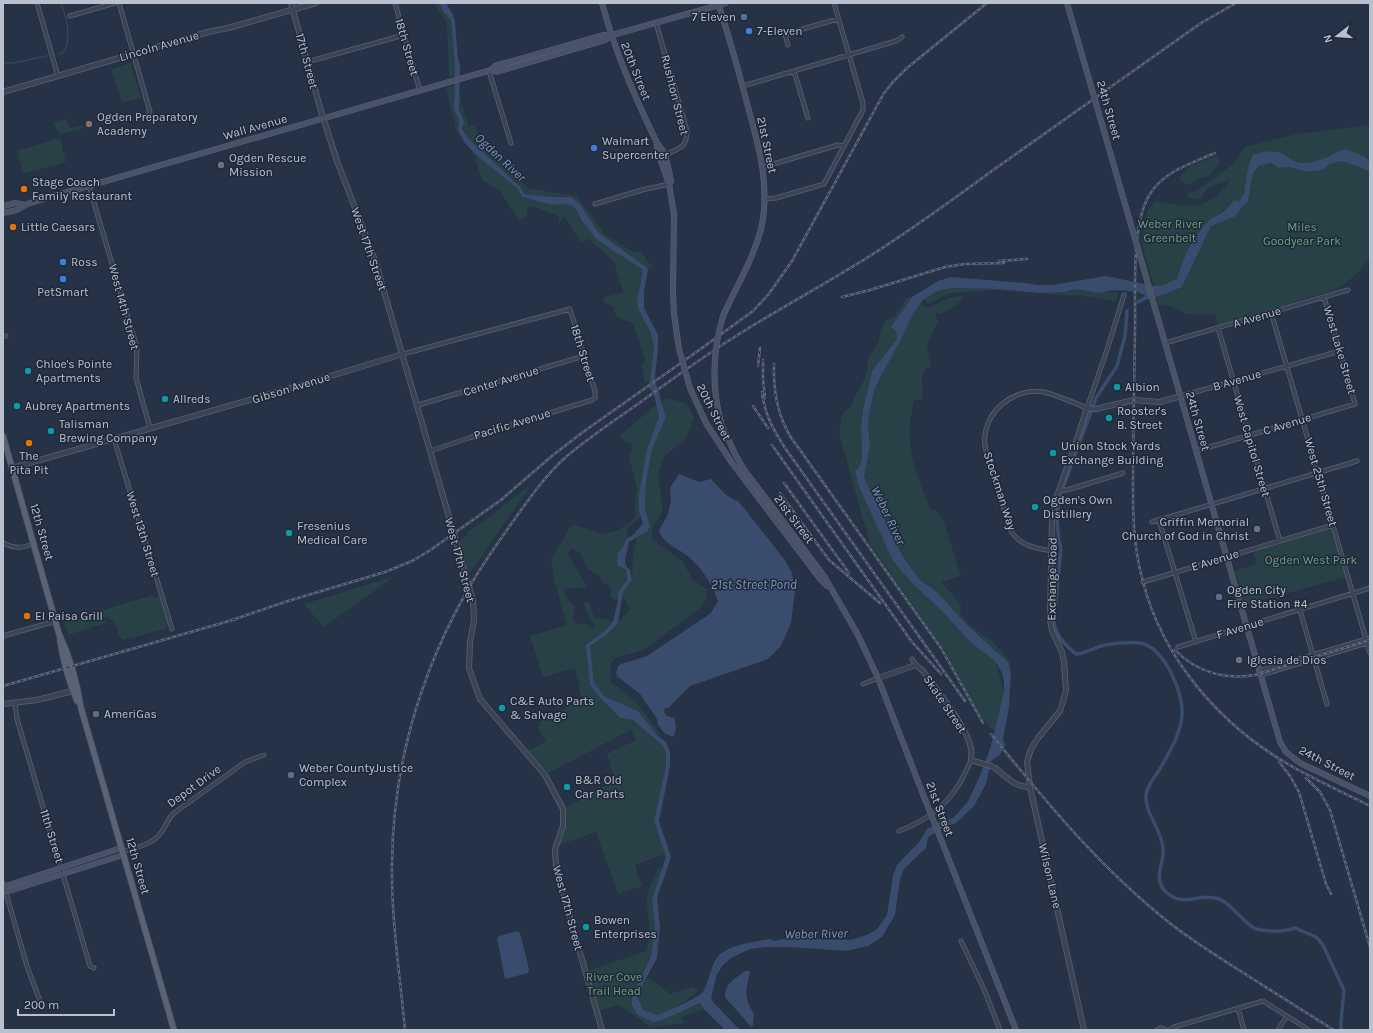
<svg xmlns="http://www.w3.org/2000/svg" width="1373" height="1033" viewBox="0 0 1373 1033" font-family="Karla,sans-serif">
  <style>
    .green { fill: #284146 }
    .water { fill: #394c6d }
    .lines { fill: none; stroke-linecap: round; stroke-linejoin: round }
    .stream { stroke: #394c6d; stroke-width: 1 }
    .canal { stroke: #394c6d; stroke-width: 3.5 }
    .minor-casing { stroke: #596272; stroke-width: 5 }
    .tertiary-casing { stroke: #596272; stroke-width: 6 }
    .secondary-casing { stroke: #596272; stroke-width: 6 }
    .primary-casing { stroke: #444d5e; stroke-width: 7 }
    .minor { stroke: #3b4455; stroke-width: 3.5 }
    .tertiary { stroke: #3b4455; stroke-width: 4.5 }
    .secondary { stroke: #495368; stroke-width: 5 }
    .primary { stroke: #596375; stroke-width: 5.5 }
    .rail-casing { stroke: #5d687c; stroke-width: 2.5 }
    .rail { stroke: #1f293a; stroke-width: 1; stroke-dasharray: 3; stroke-linecap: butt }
    .secondary-bridge-casing { stroke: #596272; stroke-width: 6; stroke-linecap: butt }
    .secondary-bridge { stroke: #495368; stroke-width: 5 }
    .service-dot { fill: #5c6f8a; stroke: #1f293a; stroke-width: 1.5 }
    .shop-dot { fill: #3f7fe0; stroke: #1f293a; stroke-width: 1.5 }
    .education-dot { fill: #8d6e63; stroke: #1f293a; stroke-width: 1.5 }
    .worship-dot { fill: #6b7280; stroke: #1f293a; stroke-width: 1.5 }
    .food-dot { fill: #e8710a; stroke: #1f293a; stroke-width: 1.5 }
    .culture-dot { fill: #0f9aa8; stroke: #1f293a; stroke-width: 1.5 }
    .labels { text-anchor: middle; stroke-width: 3; stroke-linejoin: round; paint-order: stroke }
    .poi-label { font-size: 12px; fill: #b9c0ce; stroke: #1f293a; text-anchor: start }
    .street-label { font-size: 12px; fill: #b9c0ce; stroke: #1f293a }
    .park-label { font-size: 12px; fill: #6fa07c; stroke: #1f293a }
    .water-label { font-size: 13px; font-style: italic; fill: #7e94b6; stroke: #1f293a }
  </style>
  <rect width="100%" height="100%" fill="#263245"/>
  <!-- green -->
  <path class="green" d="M433 3H440L442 10 451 20 455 64V75L449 77 447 22Z
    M131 63 141 98 122 103 111 69Z
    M454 85V110L459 120 458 130H456L446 88Z
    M459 94 469 127 472 125 476 128 482 144 499 158 528 188 550 192 577 196 605 234 633 252H642L648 262 653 265 648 270 646 267 599 233 579 203 564 196 550 197 524 194 521 188 467 137C460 123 459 109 459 94Z
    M66 119 70 128 83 125 84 128 62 134C56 132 55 127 54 122Z
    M1370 125V162L1365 157 1330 155 1320 161 1304 163 1292 160 1280 153 1248 167 1244 193 1239 202 1234 200 1219 215 1213 217 1194 241 1179 270 1177 279 1164 285 1154 286 1141 241 1147 212 1155 201C1193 207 1204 213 1231 180L1209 187 1200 199H1193L1187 197 1188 192H1195L1232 165 1245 147 1297 134Z
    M60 138 66 162 23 174 17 151Z
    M476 155 518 189 522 198 552 205 563 204 570 205 575 208 582 221 626 258 642 269 639 308 651 334 654 347 650 380 645 383 641 366 645 360 633 323 616 317 613 306 605 304 603 298 623 292 614 262 589 239 581 242 564 216 559 224 558 216 535 207 528 206 527 216 519 221 500 191 482 180 476 162Z
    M1217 156 1220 161 1214 171 1209 176 1198 179 1189 185 1181 182 1179 177 1190 166Z
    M1341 161 1360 167 1370 172V259L1353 277 1337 289 1220 325 1217 324 1215 315 1186 314 1170 306 1158 305 1156 296 1166 294 1182 287 1211 226 1234 217 1248 201 1253 173 1259 166 1272 163 1279 168 1288 167 1309 172 1322 170 1330 164Z
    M952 288 998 289 1040 294 995 290 951 293 928 304 924 299 938 291Z
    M1076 289 1118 293 1116 301 1083 296 1044 294 1046 292H1064Z
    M965 296 957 305 940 314 937 313 935 316 938 321 927 346 931 367 926 369 922 375C921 385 925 391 921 400L915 399C902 444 915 470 931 511L935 509 938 513 942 516 961 576 941 582 961 604 960 613 969 625 992 641 1010 661 1011 673 1008 662 968 626 937 592 919 579 902 555 864 477 870 446 868 426 869 414 874 391 881 376 898 345 914 312 921 304 927 308 952 297Z
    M907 297H912L891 327 896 331 897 339 872 371 863 410 861 428 862 458 860 466 855 471 859 487 893 561 913 584 946 615 969 641 995 661 1004 691 996 729H991L973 707 944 649 870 544 839 433 842 415 851 405 866 376 868 359 878 343 882 326 885 321 895 316Z
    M667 398 686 403 694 417 687 437 664 457 658 473 663 510 652 528V539L683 562 692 579 707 589 706 599 700 608 644 650 615 658 611 663 610 675 611 682 636 702 660 734 657 735 638 711 604 696 594 682 590 646 609 633 630 609 623 597V592L632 580 633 553 637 538 648 531 650 526 645 511 646 482 652 449 666 417 662 401Z
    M656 404 659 417 647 449 639 511 641 517 626 529 628 533 623 547 618 553 626 570 627 580 618 592V601L611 597V586L603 583 600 577 587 568 581 553 571 548 568 555 588 587 564 589 565 596 575 607 573 618 576 624 585 623 592 629 596 625 590 619 583 604 589 602 594 617 613 621 607 629 586 645 590 685 602 700 619 718 633 720 662 745 666 752V765L654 821 666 857 662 855 635 865 642 886 618 894 596 832 559 845 567 824 566 808 615 780 607 754 636 740 631 730 548 773 528 751 546 741 538 728 541 720 582 700 575 668 543 677 530 636 567 625 554 580 551 559 571 526 576 525 601 534 607 533 618 530 634 519 636 516 635 505 637 487 629 456 633 444 625 442 620 436Z
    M532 484 469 574 459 542 467 535V532L481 523Z
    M1332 528 1346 577 1245 605 1235 571 1257 564 1253 551Z
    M395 576 324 627 304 604Z
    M153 595 154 598 159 596 168 624 165 629 123 640C119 637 118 634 117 629 112 614 100 617 87 615Z
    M70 618 105 621 107 622 106 623 68 635 64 623 67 620Z
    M658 868H662L652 899 655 927 651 957 632 995V1006L653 1022 663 1020 700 1003 704 1009 680 1017 685 1023 651 1027 619 1005 599 1011 587 971 647 951 650 931 646 897Z
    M647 978 651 979 670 994 693 987 697 991C692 998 667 1014 658 1015 654 1016 647 1012 643 1010L637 996Z"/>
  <!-- water -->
  <path class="water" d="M440 3H446L453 15 455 22 458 59 460 64 459 110 464 122 462 128 467 137 521 188 524 194 550 197H571L579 203 599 233 646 267 648 270 644 291V308L658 335V349L655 376 656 384 666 417 652 449 646 482 645 510 650 526 648 531 629 542 625 560 626 566 630 570 632 580 623 592 618 623 609 633 590 646 594 682 604 696 638 711 657 735 666 742 670 752V766L659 821 671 857 657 898 660 927 657 958 637 996 643 1010 658 1015C668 1010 699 999 704 990 709 981 710 970 715 961 722 945 755 942 770 939L773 941 789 938 851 940 867 935 877 929 887 915 893 875 897 865 919 842 927 829 942 820 953 818 967 803 980 776 991 746 1004 691V681L1002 673 995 661 969 641 946 615 913 584 893 561 859 487 855 471 860 466 862 458 861 428 863 410 872 371 897 339 896 331 891 327 912 297 938 281 951 277 1024 283 1038 285H1052L1106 276 1154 286 1164 285 1177 279C1181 261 1197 229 1212 218 1215 216 1218 215 1221 214 1225 210 1230 205 1234 200L1239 202 1244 193 1248 167 1253 155C1260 152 1273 150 1281 153 1289 157 1294 163 1304 163 1319 163 1331 154 1345 149L1365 157 1370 162V172L1360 167 1341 161 1330 164 1322 170 1309 172 1288 167 1279 168 1271 163 1259 166 1253 173 1248 201 1234 217 1211 226 1182 287 1166 294 1148 299 1144 295 1138 292 1119 290 1107 291 1100 293 1076 289 1064 292 1040 293 998 289 952 288 938 291 924 299 914 312 898 345 881 376 874 391 869 414 868 426 870 446 864 477 902 555 919 579 937 592 968 626 1008 662 1011 673 1009 707 1003 739 1005 745 1000 755 991 761 986 784 974 806 956 823 945 827 928 837 926 848 904 869 900 880 895 915 882 937 868 946 846 951 791 947H766L750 949 731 958 723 965 717 974 711 998 714 1003 740 1030H725L704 1009 700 1003 663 1020 653 1022 638 1015 632 1006V995L651 957 655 927 652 899 666 857 654 821 666 765V752L662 745 633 720 620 718 602 700 590 685 586 645 607 629 613 621 618 601V592L627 580 626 570 617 565 618 553 623 547 626 539 634 534 643 523 639 511V494L647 449 659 417 654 395 649 387 654 347 651 334 638 308 637 301 642 275V269L597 240 582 221 575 208 570 205 563 204 552 205 522 197 518 189 476 155 464 142 458 130 459 120 454 110 455 64 451 20 442 10Z
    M679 474 699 482 711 479 726 495 739 502 785 560 792 573 795 591 791 623 781 646 768 659 690 686 668 708H665L664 712 667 716 674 718C676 724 677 732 673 737L664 733 658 725 657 719 640 694 618 677 616 673 618 666 621 664 647 656 711 613 718 601C713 586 703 570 691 559 681 549 663 545 659 530L668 514 671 500 670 488Z
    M517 931 520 933 529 969 528 973 505 979 497 938 499 936Z
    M747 970 750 972C746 992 743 996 754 1014L753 1025 751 1027 725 997C725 982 736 978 747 970Z"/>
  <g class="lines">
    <!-- stream -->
    <path class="stream" d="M59 54 64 52C69 42 69 27 65 16 64 11 62 8 61 3
      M3 63H13L47 56"/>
    <!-- canal -->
    <path class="canal" d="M1138 302 1151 295
      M1127 311 1125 336 1117 366 1096 398 1059 499 1057 520 1059 541 1061 548 1054 622C1056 636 1065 645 1076 654 1086 653 1092 649 1101 646 1110 643 1131 642 1140 643 1164 647 1184 693 1182 715 1182 723 1178 733 1175 741 1170 751 1164 762 1158 772 1153 779 1146 788 1146 796 1145 814 1162 830 1163 848 1165 865 1151 878 1167 893 1185 908 1200 892 1219 899 1227 902 1231 908 1238 914 1243 919 1250 927 1256 929 1268 932 1284 932 1295 928L1316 937 1323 945 1344 990 1341 1022V1030"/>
    <!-- minor casing -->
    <g class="minor-casing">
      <path id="minor" d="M37 3 58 76
        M119 3 150 112 148 115
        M395 3 420 91
        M70 16 115 3
        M656 23 687 131C687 149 678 148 665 155
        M788 45 785 34 838 19
        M307 62 404 35
        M489 71 511 143
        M794 71 808 118
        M743 86 896 41 902 37
        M763 167 838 145 844 146
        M89 186 137 348 136 378 150 428
        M764 199 776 198 824 184 863 110V103L834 3
        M595 204 642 190 669 184
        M1271 312 1370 653
        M1218 328 1280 541
        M3 337 6 336
        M1165 343 1348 290
        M403 354 570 309 595 391V398L592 400 469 438 430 451
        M1181 396 1340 351
        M418 405 584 356
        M114 439 172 629
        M1196 451 1355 404 1324 297
        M1059 490H1067L1123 473
        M1159 520 1196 642
        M1152 522 1357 461
        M3 543C15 549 22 548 34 544
        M1052 551C1035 548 1020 546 1011 531 1005 513 1000 495 994 478 991 467 987 457 985 446 981 413 1013 387 1044 392 1057 395 1074 403 1087 408L1107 350 1124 295
        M1143 582 1333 525
        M1300 610 1327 704
        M3 636 56 621
        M1178 647 1370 588
        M912 659 916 665
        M1259 671 1370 638
        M1261 675 1370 642
        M863 684 878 678
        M15 703 17 719 90 966 94 968
        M899 831C923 822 944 808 958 786 963 778 967 769 971 760
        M122 852C135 848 151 845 160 834 166 827 167 819 174 813L245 762 264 755
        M3 883 27 966 40 1001
        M961 941 984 989 1000 1030
        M1238 1008 1244 1030
        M1157 1030 1161 1028 1166 1030
        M1170 1030 1174 1027 1263 1001 1309 1030
        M1278 1030 1287 1016"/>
    </g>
    <!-- tertiary casing -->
    <g class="tertiary-casing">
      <path id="tertiary" d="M291 3 321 111 337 161 375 260 473 600 474 620 470 642 469 668 480 699 545 775 563 809V826L555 849 556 868 602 1030
        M3 92 208 32 228 28 316 3
        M12 468 281 391 403 354
        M878 678 916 665 923 671C937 691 966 725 971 748 972 752 971 756 971 760 978 763 988 764 995 768 1006 776 1015 788 1030 787
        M3 704 37 700 73 691
        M1084 1030 1030 787 1027 762 1031 749 1038 738 1060 711 1066 691 1064 662 1062 652 1052 631 1050 619 1052 520 1056 499 1078 436 1087 408 1096 409 1134 400 1160 402 1181 396"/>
    </g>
    <!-- secondary casing -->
    <g class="secondary-casing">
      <path id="secondary" d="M602 3C615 52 635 97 657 143 667 153 668 168 671 181L670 184
        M718 3C729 36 738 69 747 103 758 144 771 186 761 229 753 260 736 287 723 316
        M491 70 495 66 604 35 611 36
        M657 143V150L669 184 674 214 673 293 674 314 679 349
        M3 206 15 203 25 205
        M3 213 17 210 25 205 33 202 491 70 497 72 507 69 605 40 611 36 616 34 726 3
        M1155 308 1280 742 1286 752 1300 763 1370 796
        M706 423 732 463 820 579 827 586
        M722 426 735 454 743 468 824 576 858 635 878 678 926 802
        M942 842 1016 1030
        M3 887 121 848
        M3 893 123 855"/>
    </g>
    <!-- primary casing -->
    <g class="primary-casing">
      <path id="primary" d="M3 436 59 634C70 657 77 682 81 708L174 1030
        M60 640C63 660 69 682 77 701"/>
    </g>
    <!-- minor -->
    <use href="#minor" class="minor"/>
    <!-- tertiary -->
    <use href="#tertiary" class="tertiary"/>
    <!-- secondary -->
    <use href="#secondary" class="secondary"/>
    <!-- primary -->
    <use href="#primary" class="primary"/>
    <!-- rail casing -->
    <g class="rail-casing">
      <path id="rail" d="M1215 153C1192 163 1164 171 1150 194 1130 225 1136 295 1135 331 1134 387 1133 442 1133 498 1133 526 1135 554 1143 582 1163 659 1219 723 1286 763 1313 779 1342 792 1370 806
        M999 261 1027 259
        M842 297 870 290 945 267 965 264 1004 263
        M763 360V379L765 398
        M774 364C773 390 777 414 790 436L941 648 983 723
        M758 366 760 348
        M762 392C765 416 773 429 785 448L965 701
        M753 406 768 428
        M772 445 912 642 941 674
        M784 483 849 573
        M780 493 829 560 880 603
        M232 620 288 601 385 572 412 561 429 551 501 500 553 455 583 432 702 348 753 311 768 295 792 261 884 93 893 82 907 68 987 3
        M1175 650C1196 672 1225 680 1255 675L1370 640
        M3 686 236 619
        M991 734C1046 802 1102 870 1171 924 1194 942 1218 957 1242 972 1272 991 1303 1011 1334 1030
        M1279 762 1290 776 1299 792 1326 884 1331 894
        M1306 778 1320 792 1330 810 1370 947
        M405 1030C400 975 391 919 392 863 393 746 433 632 502 537 522 509 541 479 567 456 588 438 612 422 635 406 671 380 706 354 744 331 787 304 833 280 876 252 917 226 956 197 996 168 1064 120 1133 71 1201 23L1236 3"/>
    </g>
    <!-- rail -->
    <use href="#rail" class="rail"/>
    <!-- secondary-bridge casing -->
    <g class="secondary-bridge-casing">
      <path id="secondary-bridge" d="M1067 3 1155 308
        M679 349 690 388 706 423
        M722 426C711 388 712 353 723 316
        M926 802 942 842"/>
    </g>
    <!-- secondary-bridge -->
    <use href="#secondary-bridge" class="secondary-bridge"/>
  </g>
  <!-- markers -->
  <g class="service-dot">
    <circle cx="744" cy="17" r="4"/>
    <circle cx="1219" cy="597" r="4"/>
    <circle cx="96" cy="714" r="4"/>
    <circle cx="291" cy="775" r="4"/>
  </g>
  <g class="shop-dot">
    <circle cx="749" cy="31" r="4"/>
    <circle cx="594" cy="148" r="4"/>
    <circle cx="63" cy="262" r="4"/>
    <circle cx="63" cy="279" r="4"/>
  </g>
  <circle class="education-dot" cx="89" cy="124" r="4"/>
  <g class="worship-dot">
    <circle cx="221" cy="165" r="4"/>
    <circle cx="1257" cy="529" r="4"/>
    <circle cx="1239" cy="660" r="4"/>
  </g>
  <g class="food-dot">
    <circle cx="24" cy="189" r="4"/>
    <circle cx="13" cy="227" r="4"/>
    <circle cx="29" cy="443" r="4"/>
    <circle cx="27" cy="616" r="4"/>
  </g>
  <g class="culture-dot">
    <circle cx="28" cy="371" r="4"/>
    <circle cx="1117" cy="387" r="4"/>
    <circle cx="165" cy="399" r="4"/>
    <circle cx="17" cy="406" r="4"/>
    <circle cx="1109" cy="418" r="4"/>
    <circle cx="51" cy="431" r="4"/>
    <circle cx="1053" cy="453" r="4"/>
    <circle cx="1035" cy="507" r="4"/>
    <circle cx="289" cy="533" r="4"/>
    <circle cx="502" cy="708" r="4"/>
    <circle cx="567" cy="787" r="4"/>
    <circle cx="586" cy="927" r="4"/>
  </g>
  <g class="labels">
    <!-- poi labels -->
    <g class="poi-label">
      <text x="736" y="21" text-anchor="end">7 Eleven</text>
      <text x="757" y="35">7-Eleven</text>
      <text x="97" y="121">Ogden Preparatory<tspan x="97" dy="14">Academy</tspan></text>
      <text x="602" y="145">Walmart<tspan x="602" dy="14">Supercenter</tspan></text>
      <text x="229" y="162">Ogden Rescue<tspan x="229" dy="14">Mission</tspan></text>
      <text x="32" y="186">Stage Coach<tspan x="32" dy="14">Family Restaurant</tspan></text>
      <text x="21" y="231">Little Caesars</text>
      <text x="71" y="266">Ross</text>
      <text x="63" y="296" text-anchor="middle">PetSmart</text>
      <text x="36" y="368">Chloe's Pointe<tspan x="36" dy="14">Apartments</tspan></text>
      <text x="1125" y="391">Albion</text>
      <text x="173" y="403">Allreds</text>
      <text x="25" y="410">Aubrey Apartments</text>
      <text x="1117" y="415">Rooster's<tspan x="1117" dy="14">B. Street</tspan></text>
      <text x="59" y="428">Talisman<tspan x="59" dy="14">Brewing Company</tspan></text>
      <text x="1061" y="450">Union Stock Yards<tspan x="1061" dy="14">Exchange Building</tspan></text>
      <text x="29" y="460" text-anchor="middle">The<tspan x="29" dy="14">Pita Pit</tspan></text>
      <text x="1043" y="504">Ogden's Own<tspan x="1043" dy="14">Distillery</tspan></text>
      <text x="1249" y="526" text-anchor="end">Griffin Memorial<tspan x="1249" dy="14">Church of God in Christ</tspan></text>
      <text x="297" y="530">Fresenius<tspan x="297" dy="14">Medical Care</tspan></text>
      <text x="1227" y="594">Ogden City<tspan x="1227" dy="14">Fire Station #4</tspan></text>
      <text x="35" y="620">El Paisa Grill</text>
      <text x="1247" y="664">Iglesia de Dios</text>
      <text x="510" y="705">C&amp;E Auto Parts<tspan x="510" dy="14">&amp; Salvage</tspan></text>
      <text x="104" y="718">AmeriGas</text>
      <text x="299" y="772">Weber CountyJustice<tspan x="299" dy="14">Complex</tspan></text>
      <text x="575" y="784">B&amp;R Old<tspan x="575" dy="14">Car Parts</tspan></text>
      <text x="594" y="924">Bowen<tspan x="594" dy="14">Enterprises</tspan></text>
    </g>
    <!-- street labels -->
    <g class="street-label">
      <text transform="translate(159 46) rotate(-16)" y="4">Lincoln Avenue</text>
      <text transform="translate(407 47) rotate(74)" y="4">18th Street</text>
      <text transform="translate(307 61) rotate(75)" y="4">17th Street</text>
      <text transform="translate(636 71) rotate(68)" y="4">20th Street</text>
      <text transform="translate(675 95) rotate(76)" y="4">Rushton Street</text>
      <text transform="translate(1109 110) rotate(74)" y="4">24th Street</text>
      <text transform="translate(255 127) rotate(-16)" y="4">Wall Avenue</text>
      <text transform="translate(767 145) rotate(78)" y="4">21st Street</text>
      <text transform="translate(369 249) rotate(71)" y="4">West 17th Street</text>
      <text transform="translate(124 307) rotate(75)" y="4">West 14th Street</text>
      <text transform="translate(1257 317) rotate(-16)" y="4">A Avenue</text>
      <text transform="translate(1340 350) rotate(74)" y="4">West Lake Street</text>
      <text transform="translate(583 353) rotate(73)" y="4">18th Street</text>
      <text transform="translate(1237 380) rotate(-16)" y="4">B Avenue</text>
      <text transform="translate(501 381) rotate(-17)" y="4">Center Avenue</text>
      <text transform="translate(291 388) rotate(-17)" y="4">Gibson Avenue</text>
      <text transform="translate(714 412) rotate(63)" y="4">20th Street</text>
      <text transform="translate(1198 421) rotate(74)" y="4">24th Street</text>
      <text transform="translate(512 424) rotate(-17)" y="4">Pacific Avenue</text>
      <text transform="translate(1287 424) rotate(-17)" y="4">C Avenue</text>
      <text transform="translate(1252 446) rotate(74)" y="4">West Capitol Street</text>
      <text transform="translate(1321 482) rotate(74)" y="4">West 25th Street</text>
      <text transform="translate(1000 491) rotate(72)" y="4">Stockman Way</text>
      <text transform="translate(794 519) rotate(53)" y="4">21st Street</text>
      <text transform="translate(42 532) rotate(74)" y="4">12th Street</text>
      <text transform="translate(143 534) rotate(73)" y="4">West 13th Street</text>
      <text transform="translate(460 560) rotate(75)" y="4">West 17th Street</text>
      <text transform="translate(1215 560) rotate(-17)" y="4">E Avenue</text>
      <text transform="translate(1052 579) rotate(-89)" y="4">Exchange Road</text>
      <text transform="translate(1240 628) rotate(-17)" y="4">F Avenue</text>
      <text transform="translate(945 704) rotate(56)" y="4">Skate Street</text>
      <text transform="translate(1327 763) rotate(27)" y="4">24th Street</text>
      <text transform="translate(194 786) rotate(-36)" y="4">Depot Drive</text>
      <text transform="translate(940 809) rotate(69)" y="4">21st Street</text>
      <text transform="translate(52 836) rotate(73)" y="4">11th Street</text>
      <text transform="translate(138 866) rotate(74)" y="4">12th Street</text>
      <text transform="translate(1050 876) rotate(77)" y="4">Wilson Lane</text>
      <text transform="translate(568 908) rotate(75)" y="4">West 17th Street</text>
    </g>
    <!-- park labels -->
    <g class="park-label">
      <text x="1170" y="228">Weber River<tspan x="1170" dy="14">Greenbelt</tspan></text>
      <text x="1302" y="231">Miles<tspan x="1302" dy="14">Goodyear Park</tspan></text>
      <text x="1311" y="564">Ogden West Park</text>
      <text x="614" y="981">River Cove<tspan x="614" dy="14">Trail Head</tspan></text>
    </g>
    <!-- water labels -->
    <g class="water-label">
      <text transform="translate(501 157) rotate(43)" y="5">Ogden River</text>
      <text transform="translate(889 515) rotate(65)" y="5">Weber River</text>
      <text x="754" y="589">21st Street Pond</text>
      <text transform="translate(816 933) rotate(-1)" y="5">Weber River</text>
    </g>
  </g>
  <!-- border -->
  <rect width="1373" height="1033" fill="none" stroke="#b9c0ce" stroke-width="8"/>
  <!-- north arrow -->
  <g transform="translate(1337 36) rotate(253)" stroke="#1f293a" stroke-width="3" paint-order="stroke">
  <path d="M0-3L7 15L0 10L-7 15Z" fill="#b9c0ce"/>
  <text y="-6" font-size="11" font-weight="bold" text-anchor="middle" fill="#b9c0ce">N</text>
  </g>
  <!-- scale -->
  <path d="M18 1009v6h96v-6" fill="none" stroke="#b9c0ce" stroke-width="2"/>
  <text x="24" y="1009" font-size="12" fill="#b9c0ce" stroke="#1f293a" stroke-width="3" paint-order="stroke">200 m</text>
</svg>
